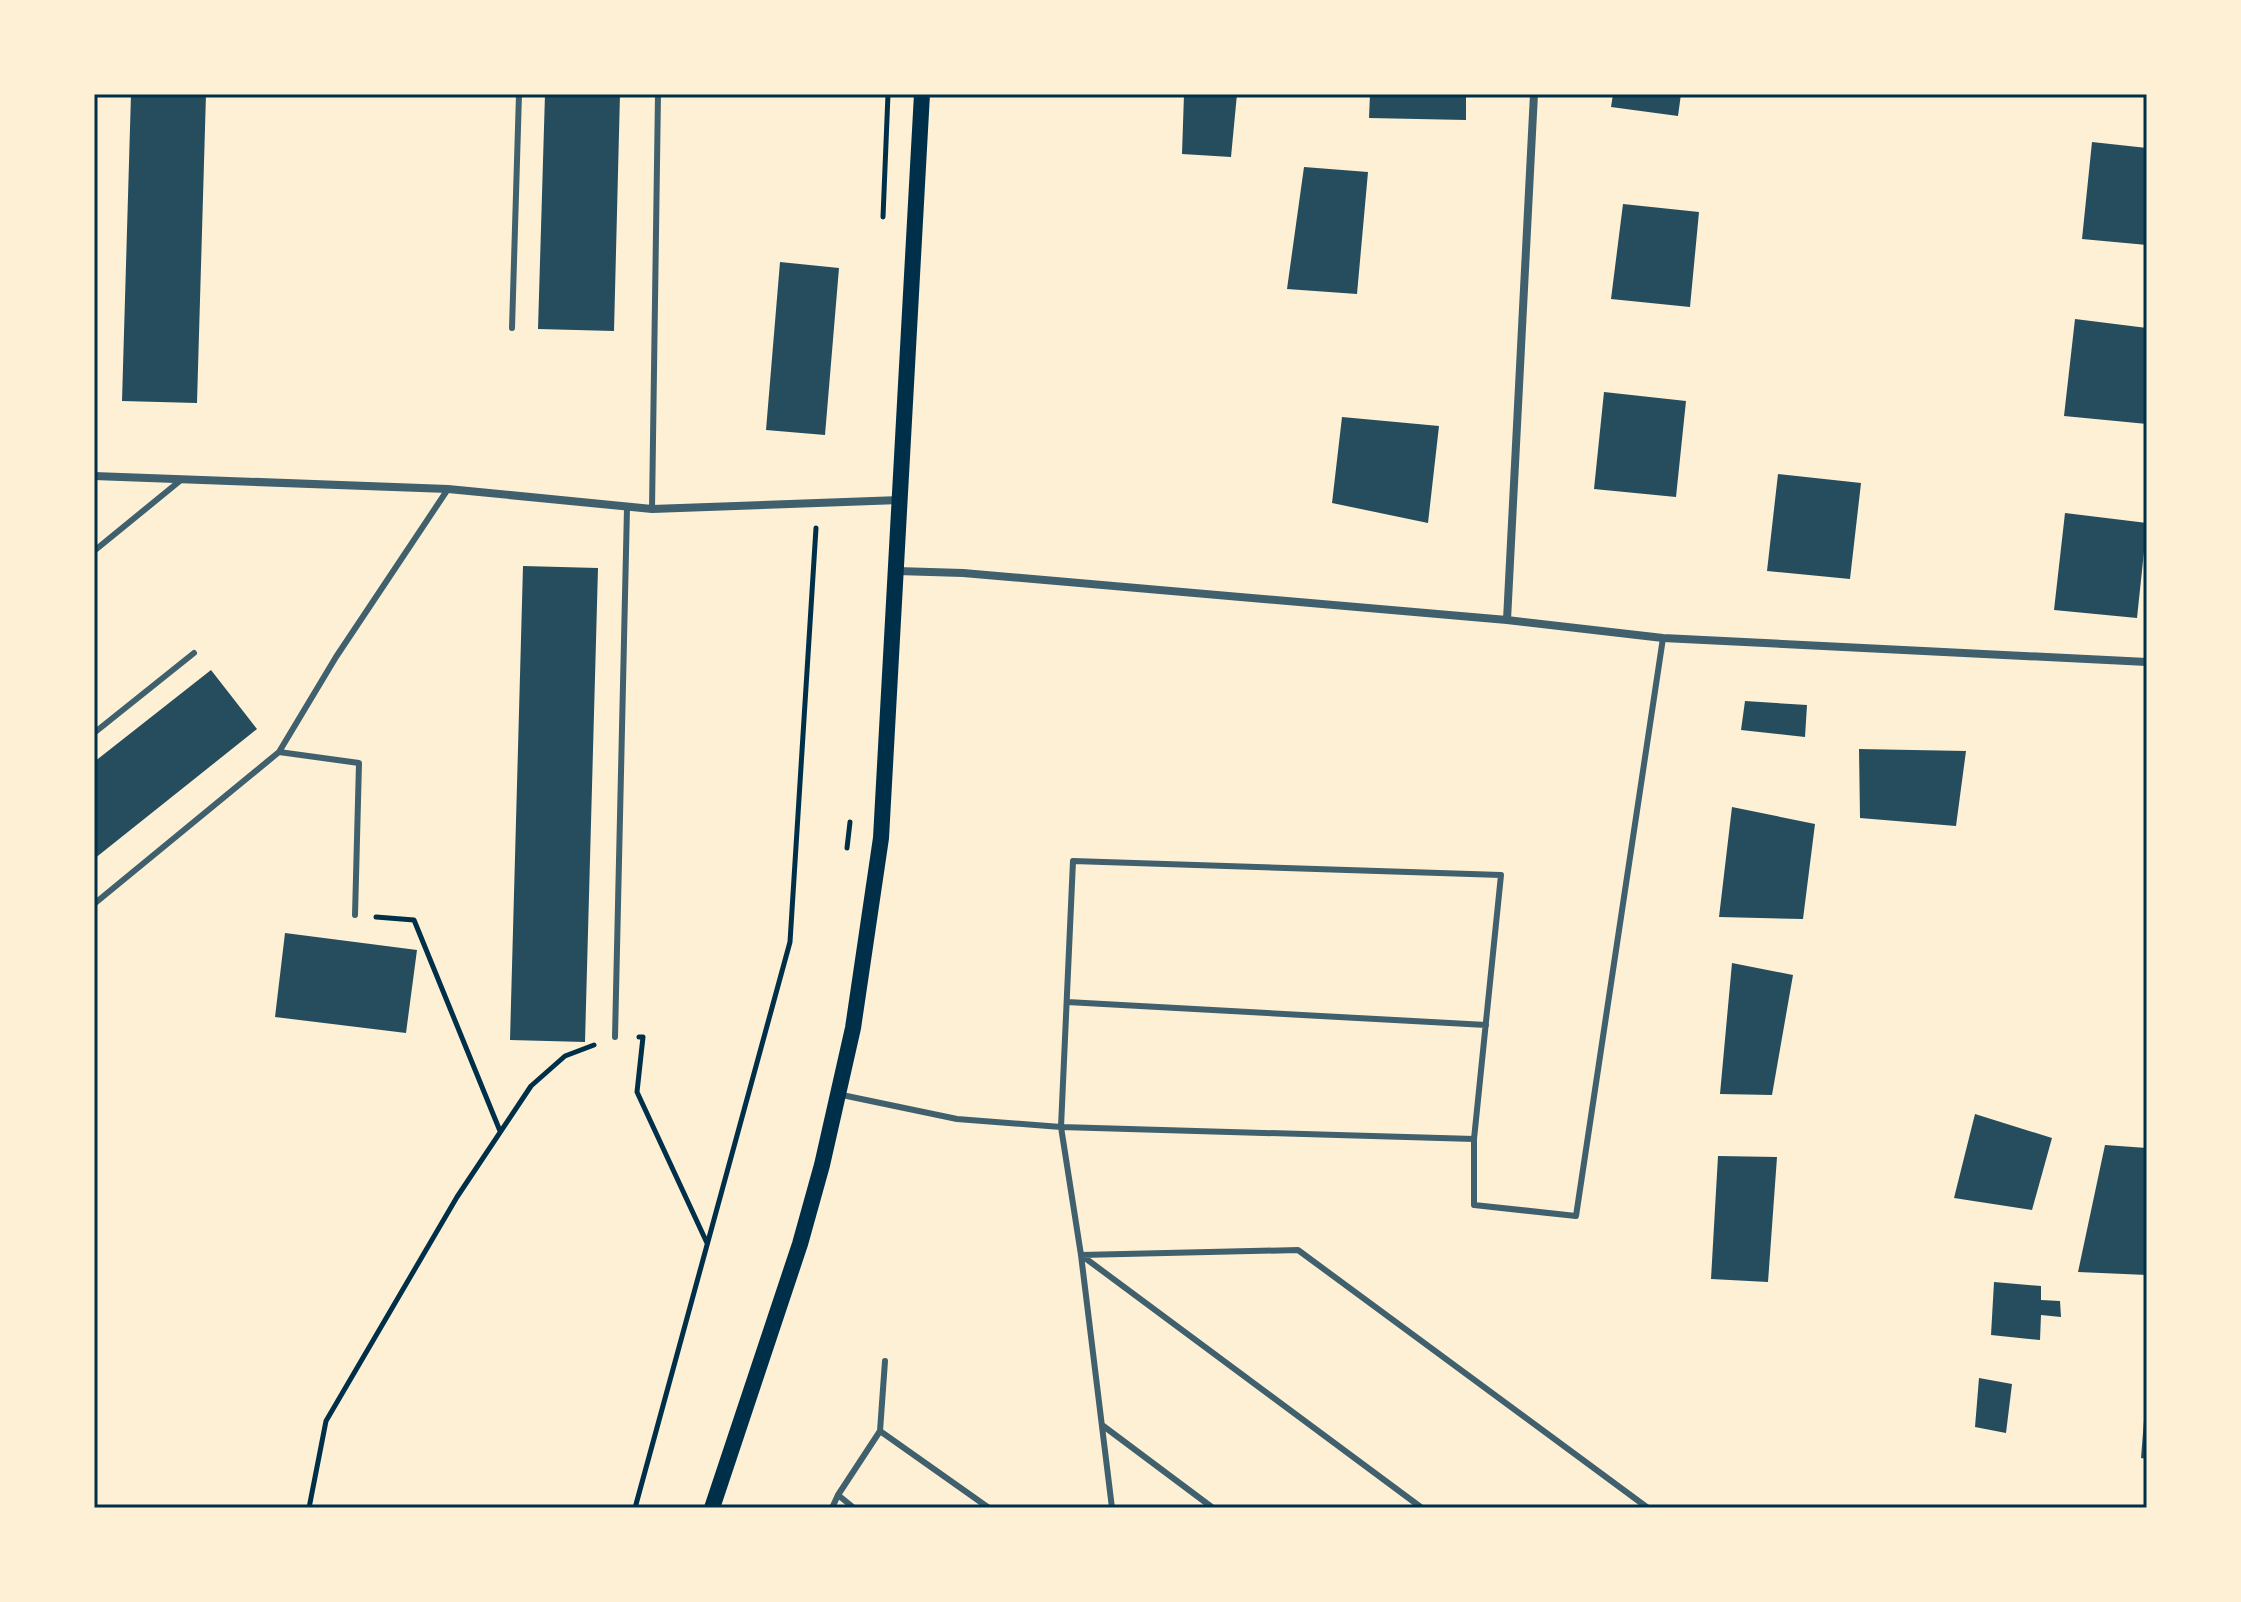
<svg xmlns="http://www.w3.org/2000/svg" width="2241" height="1602" viewBox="0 0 2241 1602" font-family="Helvetica,sans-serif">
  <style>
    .building { fill: #264d5e }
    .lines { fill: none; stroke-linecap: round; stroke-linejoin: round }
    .path { stroke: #003049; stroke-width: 5 }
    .service { stroke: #3f606c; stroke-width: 6 }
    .minor { stroke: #3f606c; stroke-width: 8 }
    .secondary { stroke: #003049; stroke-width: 16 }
    .neatline { fill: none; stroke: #003049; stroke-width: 3 }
  </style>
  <rect width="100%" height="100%" fill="#fdf0d5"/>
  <!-- building -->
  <path class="building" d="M131 94H206L197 403 122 401Z
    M545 94H620L614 331 538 329Z
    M1184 94H1237L1231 157 1182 154Z
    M1370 94H1466V120L1369 118Z
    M1613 94H1681L1678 116 1611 107Z
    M2092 142 2147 148V245L2082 239Z
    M1304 167 1368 172 1357 294 1287 289Z
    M1623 204 1699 212 1690 307 1611 299Z
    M780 262 839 268 825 435 766 430Z
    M2075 319 2147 328V424L2064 416Z
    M1604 392 1686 401 1676 497 1594 489Z
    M1342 417 1439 426 1428 523 1332 503Z
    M1778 474 1861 483 1850 579 1767 571Z
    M2065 513 2147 523 2137 618 2054 610Z
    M523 566 598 568 585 1042 510 1040Z
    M211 670 257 729 94 859V762Z
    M1745 701 1807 705 1805 737 1741 730Z
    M1859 749 1966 751 1956 826 1860 818Z
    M1732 807 1815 824 1803 919 1719 917Z
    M285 933 417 950 406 1033 275 1017Z
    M1732 963 1793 975 1772 1095 1720 1094Z
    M1975 1114 2052 1138 2032 1210 1954 1198Z
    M2105 1145 2147 1148V1275L2078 1272Z
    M1718 1156 1777 1157 1768 1282 1711 1279Z
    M1994 1282 2041 1286V1300L2060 1301 2061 1317 2041 1315 2040 1340 1991 1335Z
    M1979 1378 2012 1384 2006 1433 1975 1427Z
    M2145 1407H2147V1459L2141 1458Z"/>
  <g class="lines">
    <!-- path -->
    <path class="path" d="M883 217 888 94
      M847 848 850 822
      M376 917 414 920 500 1131
      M639 1037H643L637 1092 707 1243
      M309 1508 326 1421 457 1197 531 1086 565 1056 594 1045
      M635 1508 790 942 816 528"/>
    <!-- service -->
    <path class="service" d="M512 328 519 94
      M652 509 658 94
      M94 551 181 480
      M94 733 194 653
      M279 752 359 763 355 915
      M94 904 279 752 336 657 448 489
      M1067 1002 1486 1025
      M615 1037 627 508
      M842 1095 957 1119 1061 1127 1474 1139 1501 875 1073 861 1061 1127 1081 1255 1112 1508
      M1474 1139V1205L1576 1216 1663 638
      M1081 1255 1298 1250 1648 1508
      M1081 1255 1422 1508
      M1102 1425 1213 1508
      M880 1431 989 1508
      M838 1495 854 1508
      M832 1508 838 1495 880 1431 885 1361"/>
    <!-- minor -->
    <path class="minor" d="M94 476 448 489 652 509 900 500
      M897 571 963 573 1507 620 1663 638 2147 662
      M1507 620 1534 94"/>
    <!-- secondary -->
    <path class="secondary" d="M712 1508 800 1244 822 1165 853 1028 881 838 922 94"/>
  </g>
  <!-- border -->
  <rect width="2241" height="1602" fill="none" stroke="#fdf0d5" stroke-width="192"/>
  <rect x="96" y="96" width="2049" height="1410" class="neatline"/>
</svg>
